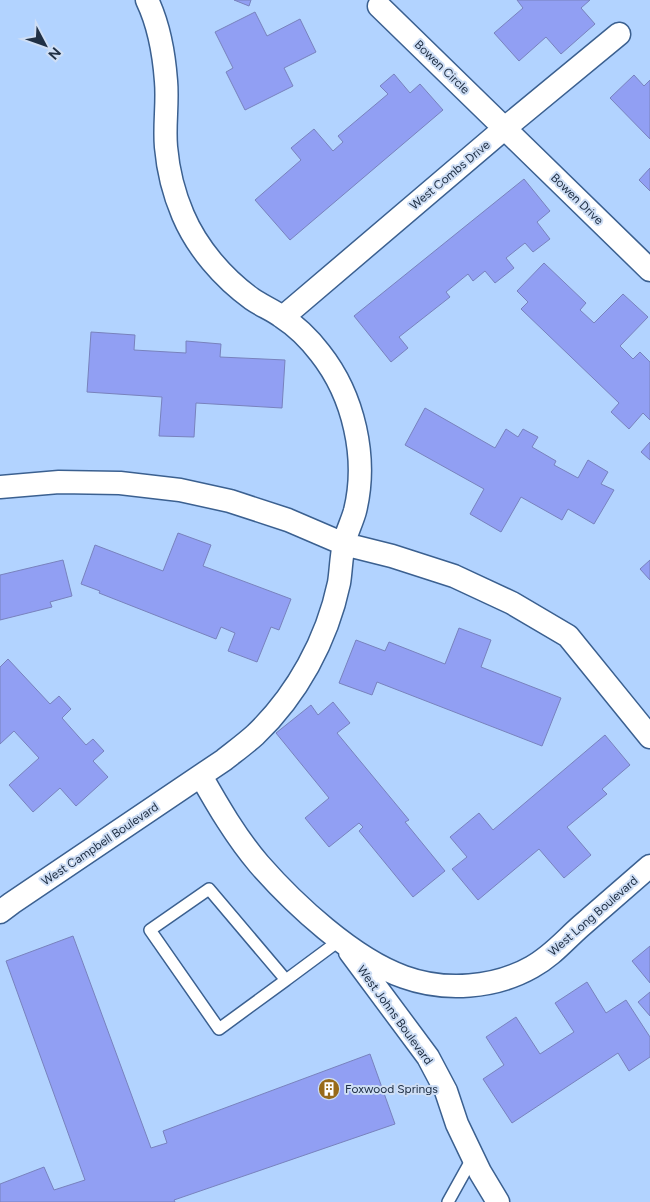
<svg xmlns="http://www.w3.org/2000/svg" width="650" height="1202" viewBox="0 0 650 1202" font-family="Figtree,sans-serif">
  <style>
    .building { fill: #919ff3; stroke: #7882bd }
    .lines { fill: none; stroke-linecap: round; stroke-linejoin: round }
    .service-casing { stroke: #3b6090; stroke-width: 14 }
    .minor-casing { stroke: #3b6090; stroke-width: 25 }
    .service { stroke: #fff; stroke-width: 11 }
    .minor { stroke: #fff; stroke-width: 22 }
    .labels { text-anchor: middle; stroke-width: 4; stroke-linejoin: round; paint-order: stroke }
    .street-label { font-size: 12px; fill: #203045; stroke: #cedef5 }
    .poi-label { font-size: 12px; fill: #203045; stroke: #cedef5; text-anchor: start }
  </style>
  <rect width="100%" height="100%" fill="#b2d3ff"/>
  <!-- building -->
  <path class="building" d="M234 0H251L249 6Z
    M517 0H590L581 8 595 24 561 54 546 37 519 61 494 33 523 8Z
    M255 12 267 36 300 19 316 52 284 68 293 86 245 110 226 72 233 68 215 32Z
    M394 74 410 93 420 84 443 110 290 240 255 200 301 160 291 148 314 129 333 151 343 142 338 136 388 94 380 86Z
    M634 75 644 86 650 80V139L610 98Z
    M650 168V191L639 180Z
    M524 179 550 211 537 222 550 239 533 252 525 243 506 258 514 268 495 283 485 271 473 281 468 274 446 292 450 297 399 337 408 348 391 362 354 316Z
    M544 263 586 303 580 310 594 323 623 294 648 317 620 346 633 359 640 352 650 362V420L643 413 629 429 611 412 619 403 521 309 528 302 517 291Z
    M91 332 135 335 134 350 186 353V341L221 344 220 357 285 360 282 408 196 403 194 437 159 436 162 397 87 392Z
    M425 408 495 448 506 429 518 437 523 429 538 437 532 447 556 461 554 465 578 478 588 460 608 472 601 484 614 490 594 524 568 509 562 520 521 497 501 532 470 514 484 489 405 445Z
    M650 442V460L641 452Z
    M178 533 211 545 203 566 291 599 279 630 271 627 257 662 228 651 235 633 221 627 216 639 99 593 100 591 81 584 95 545 163 571Z
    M63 560 72 596 50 602 52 607 0 620V575Z
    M650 560V580L640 569Z
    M459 628 491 640 481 667 561 698 542 746 377 682 372 695 339 683 356 640 385 651 389 642 445 664Z
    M8 659 50 704 59 696 71 709 62 718 86 745 93 739 104 751 93 761 108 777 76 806 60 788 33 812 9 785 39 758 14 731 0 744V667Z
    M333 702 350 723 337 733 409 820 405 822 445 871 413 897 359 831 363 827 359 823 329 847 305 818 329 798 276 733 311 705 318 715Z
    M605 735 630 765 602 789 607 794 567 827 591 855 564 878 539 849 478 900 452 869 467 857 450 837 479 813 493 830Z
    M73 936 151 1148 167 1143 163 1131 370 1054 395 1124 174 1200 175 1202H0V1184L44 1167 54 1190 85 1180 6 961Z
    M650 946V983L632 961Z
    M587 982 606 1013 626 1000 650 1037V1057L629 1071 618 1053 512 1123 483 1079 504 1065 486 1037 516 1017 540 1054 574 1032 555 1003Z
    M650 992V1016L638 1002Z"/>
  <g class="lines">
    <!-- service casing -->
    <g class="service-casing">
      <path id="service" d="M286 980 219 1029 150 930 209 889 286 980 340 940
        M448 1202 473 1157"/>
    </g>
    <!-- minor casing -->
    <g class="minor-casing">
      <path id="minor" d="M379 6 650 270
        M283 317 505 128 619 34
        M0 487 59 482 120 483 180 490 230 501 288 520 344 544 392 556 454 576 512 603 568 636 650 737
        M201 776C218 806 236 837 259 864 294 904 353 959 404 977 445 992 495 988 532 967 552 956 565 940 581 926 604 906 627 886 650 866
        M0 912 12 903 224 760C234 752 245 744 255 735 297 695 327 640 339 583 341 571 341 557 344 544 346 533 352 522 355 511 368 458 354 396 320 353 310 340 296 326 282 317 273 310 262 306 252 299 223 278 197 248 183 215 174 194 168 170 166 147 164 125 168 103 166 81 164 54 159 25 147 0
        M350 952 428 1057 446 1091 457 1124 480 1172 498 1202"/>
    </g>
    <!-- service -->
    <use href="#service" class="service"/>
    <!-- minor -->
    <use href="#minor" class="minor"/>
  </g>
  <!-- icons -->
  <defs>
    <g id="building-disc" transform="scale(1.125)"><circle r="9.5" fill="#986a1a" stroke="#cedef5"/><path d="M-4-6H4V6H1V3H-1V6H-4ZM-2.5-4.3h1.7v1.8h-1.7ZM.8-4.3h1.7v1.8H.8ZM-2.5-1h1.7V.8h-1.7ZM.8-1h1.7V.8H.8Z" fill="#fff"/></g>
  </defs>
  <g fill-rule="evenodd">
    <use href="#building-disc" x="329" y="1089"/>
  </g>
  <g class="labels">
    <!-- street labels -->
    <g class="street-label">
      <text transform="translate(442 67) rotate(44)" y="4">Bowen Circle</text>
      <text transform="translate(450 175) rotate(-40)" y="4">West Combs Drive</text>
      <text transform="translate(577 199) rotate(44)" y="4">Bowen Drive</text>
      <text transform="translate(100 844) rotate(-34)" y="4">West Campbell Boulevard</text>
      <text transform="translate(593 916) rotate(-41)" y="4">West Long Boulevard</text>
      <text transform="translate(395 1015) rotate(54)" y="4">West Johns Boulevard</text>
    </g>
    <!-- poi labels -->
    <g class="poi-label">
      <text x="345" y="1093">Foxwood Springs</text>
    </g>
  </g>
  <!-- north arrow -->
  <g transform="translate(45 45) rotate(131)" stroke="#cedef5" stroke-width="4" paint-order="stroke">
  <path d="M0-4L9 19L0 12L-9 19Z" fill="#203045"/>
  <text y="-8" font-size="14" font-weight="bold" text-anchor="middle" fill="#203045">N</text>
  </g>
</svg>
